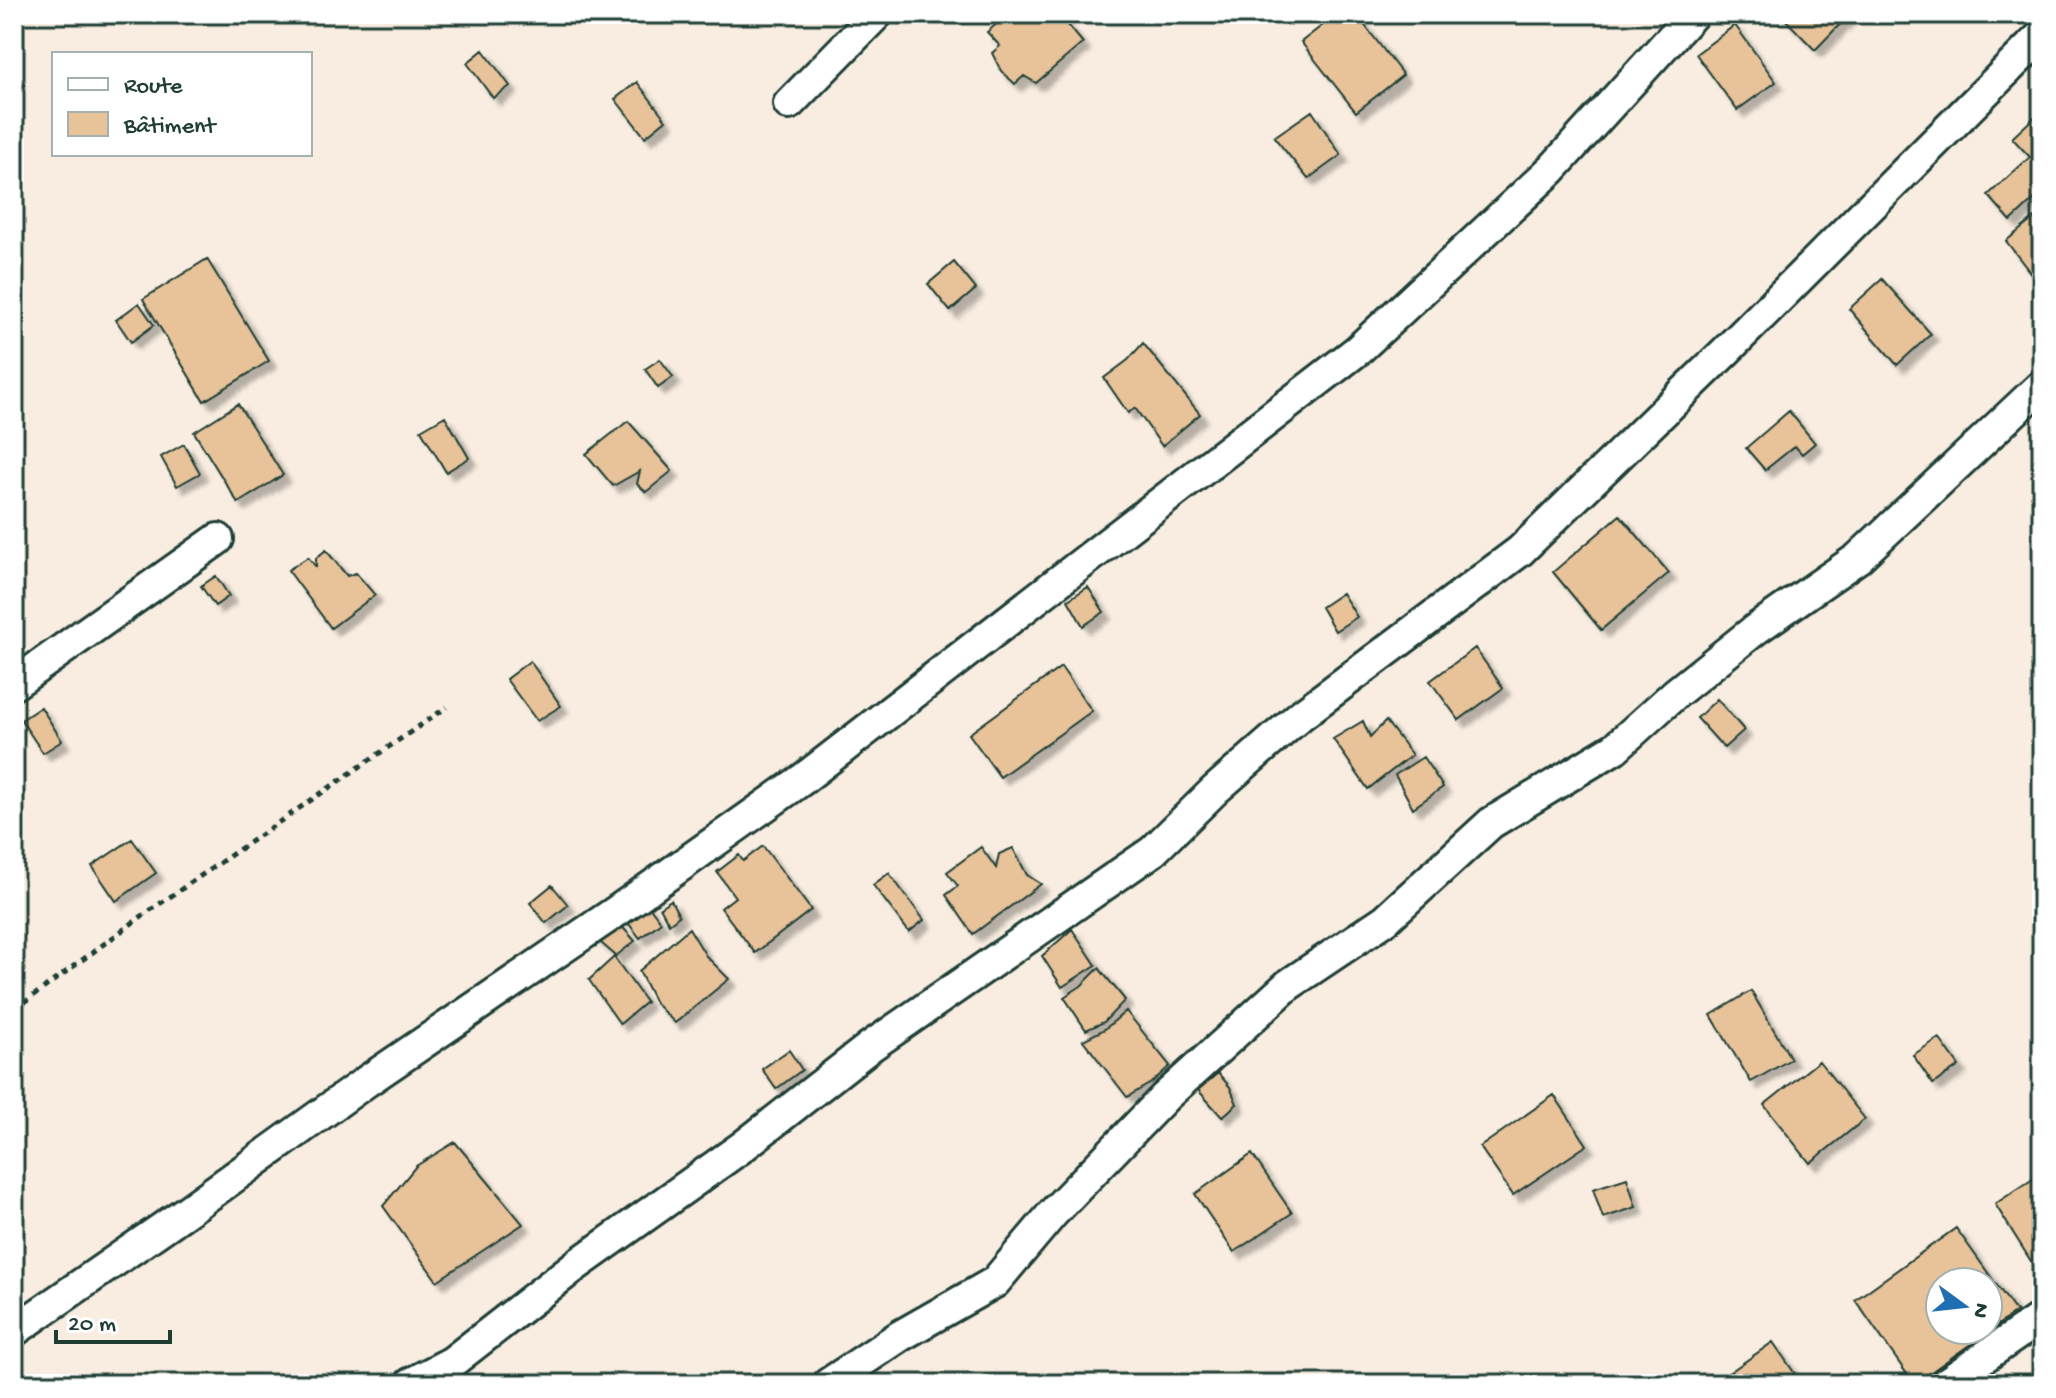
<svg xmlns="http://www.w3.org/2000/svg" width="2056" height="1398" viewBox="0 0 2056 1398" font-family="'Gochi Hand',sans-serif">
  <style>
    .building { fill: #e8c299; stroke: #1f3d34; stroke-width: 2; fill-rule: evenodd; filter: url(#shadow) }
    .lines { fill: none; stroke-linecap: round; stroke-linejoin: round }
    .street-casing { stroke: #1f3d34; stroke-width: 36 }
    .path { stroke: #1f3d34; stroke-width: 5; stroke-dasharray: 6 6; stroke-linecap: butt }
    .street { stroke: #fff; stroke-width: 30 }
  </style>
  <defs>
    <filter id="shadow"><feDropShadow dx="7" dy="7" stdDeviation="2" flood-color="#0004"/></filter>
  </defs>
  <rect width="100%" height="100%" fill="#f8ede0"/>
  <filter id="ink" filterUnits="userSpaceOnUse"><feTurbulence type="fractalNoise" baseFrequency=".0125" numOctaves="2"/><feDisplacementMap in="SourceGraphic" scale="16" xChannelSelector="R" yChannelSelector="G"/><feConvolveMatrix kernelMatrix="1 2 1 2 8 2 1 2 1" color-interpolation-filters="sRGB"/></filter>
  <g filter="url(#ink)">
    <!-- building -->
    <path class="building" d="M1000 14H1059L1083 43 1036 83 1024 76 1015 84 1001 71 992 53 1000 46 987 32 1000 21 998 16Z
      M1337 14H1356L1403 75 1356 112 1301 42Z
      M1780 14H1850L1815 50Z
      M1735 25 1776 82 1737 110 1696 54Z
      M483 50 510 86 493 98 467 63Z
      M637 82 666 120 645 137 615 99Z
      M2042 110V192L2011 221 1988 195 2030 157 2012 138Z
      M1312 111 1341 155 1308 179 1274 137Z
      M2042 212V288L2006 241Z
      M207 259 269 361 204 401 143 299Z
      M954 262 976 289 950 311 928 284Z
      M1882 279 1931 334 1897 365 1849 309Z
      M139 303 154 325 131 342 116 320Z
      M1143 343 1200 414 1162 446 1135 408 1128 413 1104 378 1128 360Z
      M660 359 673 377 658 388 645 369Z
      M238 404 283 475 238 503 194 432Z
      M1789 411 1815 443 1802 454 1795 446 1765 470 1746 448Z
      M445 416 469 458 446 472 421 430Z
      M628 421 672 471 646 492 637 484 640 471 613 486 586 454Z
      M184 444 200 473 177 486 161 457Z
      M1620 515 1669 573 1601 630 1553 572Z
      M326 550 347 576 356 573 375 595 331 628 288 570 308 557 316 567V558Z
      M216 576 229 596 215 606 201 586Z
      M1088 587 1104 612 1083 626 1068 600Z
      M1342 593 1357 617 1335 631 1321 607Z
      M1475 648 1503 688 1459 720 1430 681Z
      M530 661 561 706 537 721 506 679Z
      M1061 667 1092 711 1000 777 969 734Z
      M1717 699 1744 730 1724 748 1697 718Z
      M41 707 62 741 43 753 21 720Z
      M1363 721 1370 737 1386 721 1412 755 1368 789 1333 739Z
      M1423 757 1443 787 1413 808 1395 775Z
      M132 839 156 873 116 901 92 866Z
      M763 846 811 910 755 953 721 908 735 897 717 872 739 855 743 861Z
      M981 847 996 868 999 854 1013 848 1027 875 1041 884 973 934 946 895 958 886 947 872Z
      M889 873 924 920 909 932 873 885Z
      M552 885 568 905 546 923 530 903Z
      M671 900 679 916 669 924 660 907Z
      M645 901 661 922 640 938 622 915Z
      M616 920 635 941 616 956 594 937Z
      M689 928 706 956 729 979 675 1023 655 1003 639 971Z
      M1072 929 1096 965 1062 987 1042 956Z
      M614 957 646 1002 620 1024 589 980Z
      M1099 968 1125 1000 1104 1022 1086 1030 1064 997 1081 986Z
      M1751 991 1791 1059 1751 1082 1711 1015Z
      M1126 1011 1170 1066 1151 1083 1127 1097 1083 1040 1105 1029Z
      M1939 1038 1959 1066 1933 1084 1913 1055Z
      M789 1050 802 1070 776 1089 762 1069Z
      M1819 1061 1865 1119 1810 1163 1764 1105Z
      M1218 1073 1230 1087 1237 1104 1222 1117 1198 1090Z
      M1554 1095 1587 1145 1513 1195 1480 1147Z
      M455 1142 523 1224 437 1281 383 1206 416 1166Z
      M1252 1154 1292 1213 1234 1252 1195 1194Z
      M2042 1173V1277H2041L1995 1204Z
      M1627 1178 1636 1207 1603 1218 1593 1189Z
      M1956 1228 2016 1312 1914 1384 1855 1300ZM1940 1282H1988V1330H1940Z
      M1773 1342 1802 1384H1713Z"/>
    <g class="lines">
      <!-- street casing -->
      <g class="street-casing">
        <path id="street" d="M789 104 877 14
          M14 684 218 539
          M14 1331 187 1211 367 1081 617 911 803 779 1358 350 1552 169 1693 14
          M410 1384 452 1362 575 1266 742 1147 871 1046 1153 851 1215 790 1301 715 1520 551 1726 351 2042 35
          M828 1384 900 1336 995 1282 1053 1213 1165 1097 1288 985 1385 920 1491 823 1615 748 1676 693 1756 629 1858 558 2042 385
          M1945 1384 2042 1317"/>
      </g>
      <!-- path -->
      <path class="path" d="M14 1010 142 916 447 707"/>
      <!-- street -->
      <use href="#street" class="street"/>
    </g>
  </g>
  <!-- margin -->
  <rect width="2056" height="1398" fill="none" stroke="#fff" stroke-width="48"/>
  <rect x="24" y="24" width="2008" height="1350" fill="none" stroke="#1f3d34" stroke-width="3" filter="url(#ink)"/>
  <!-- legend -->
  <rect x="52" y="52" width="260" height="104" fill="#ffffff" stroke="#a5b1ae" stroke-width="2"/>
  <rect x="68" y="78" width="40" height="12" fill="#ffffff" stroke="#a5b1ae" stroke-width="2"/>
  <text x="124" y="92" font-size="24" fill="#1f3d34">Route</text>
  <rect x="68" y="112" width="40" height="24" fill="#e8c299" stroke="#a5b1ae" stroke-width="2"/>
  <text x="124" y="132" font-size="24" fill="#1f3d34">Bâtiment</text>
  <!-- north arrow -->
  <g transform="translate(1964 1306) rotate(105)"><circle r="38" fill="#ffffff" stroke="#a5b1ae" stroke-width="2"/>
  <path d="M0-6L14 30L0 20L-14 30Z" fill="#1f6fb2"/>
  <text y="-12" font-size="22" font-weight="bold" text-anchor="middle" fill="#1f3d34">N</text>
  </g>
  <!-- scale -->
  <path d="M56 1330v12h114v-12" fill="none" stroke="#1f3d34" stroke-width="4"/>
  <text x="68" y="1330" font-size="24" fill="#1f3d34" stroke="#ffffff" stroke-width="6" paint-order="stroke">20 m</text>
</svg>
